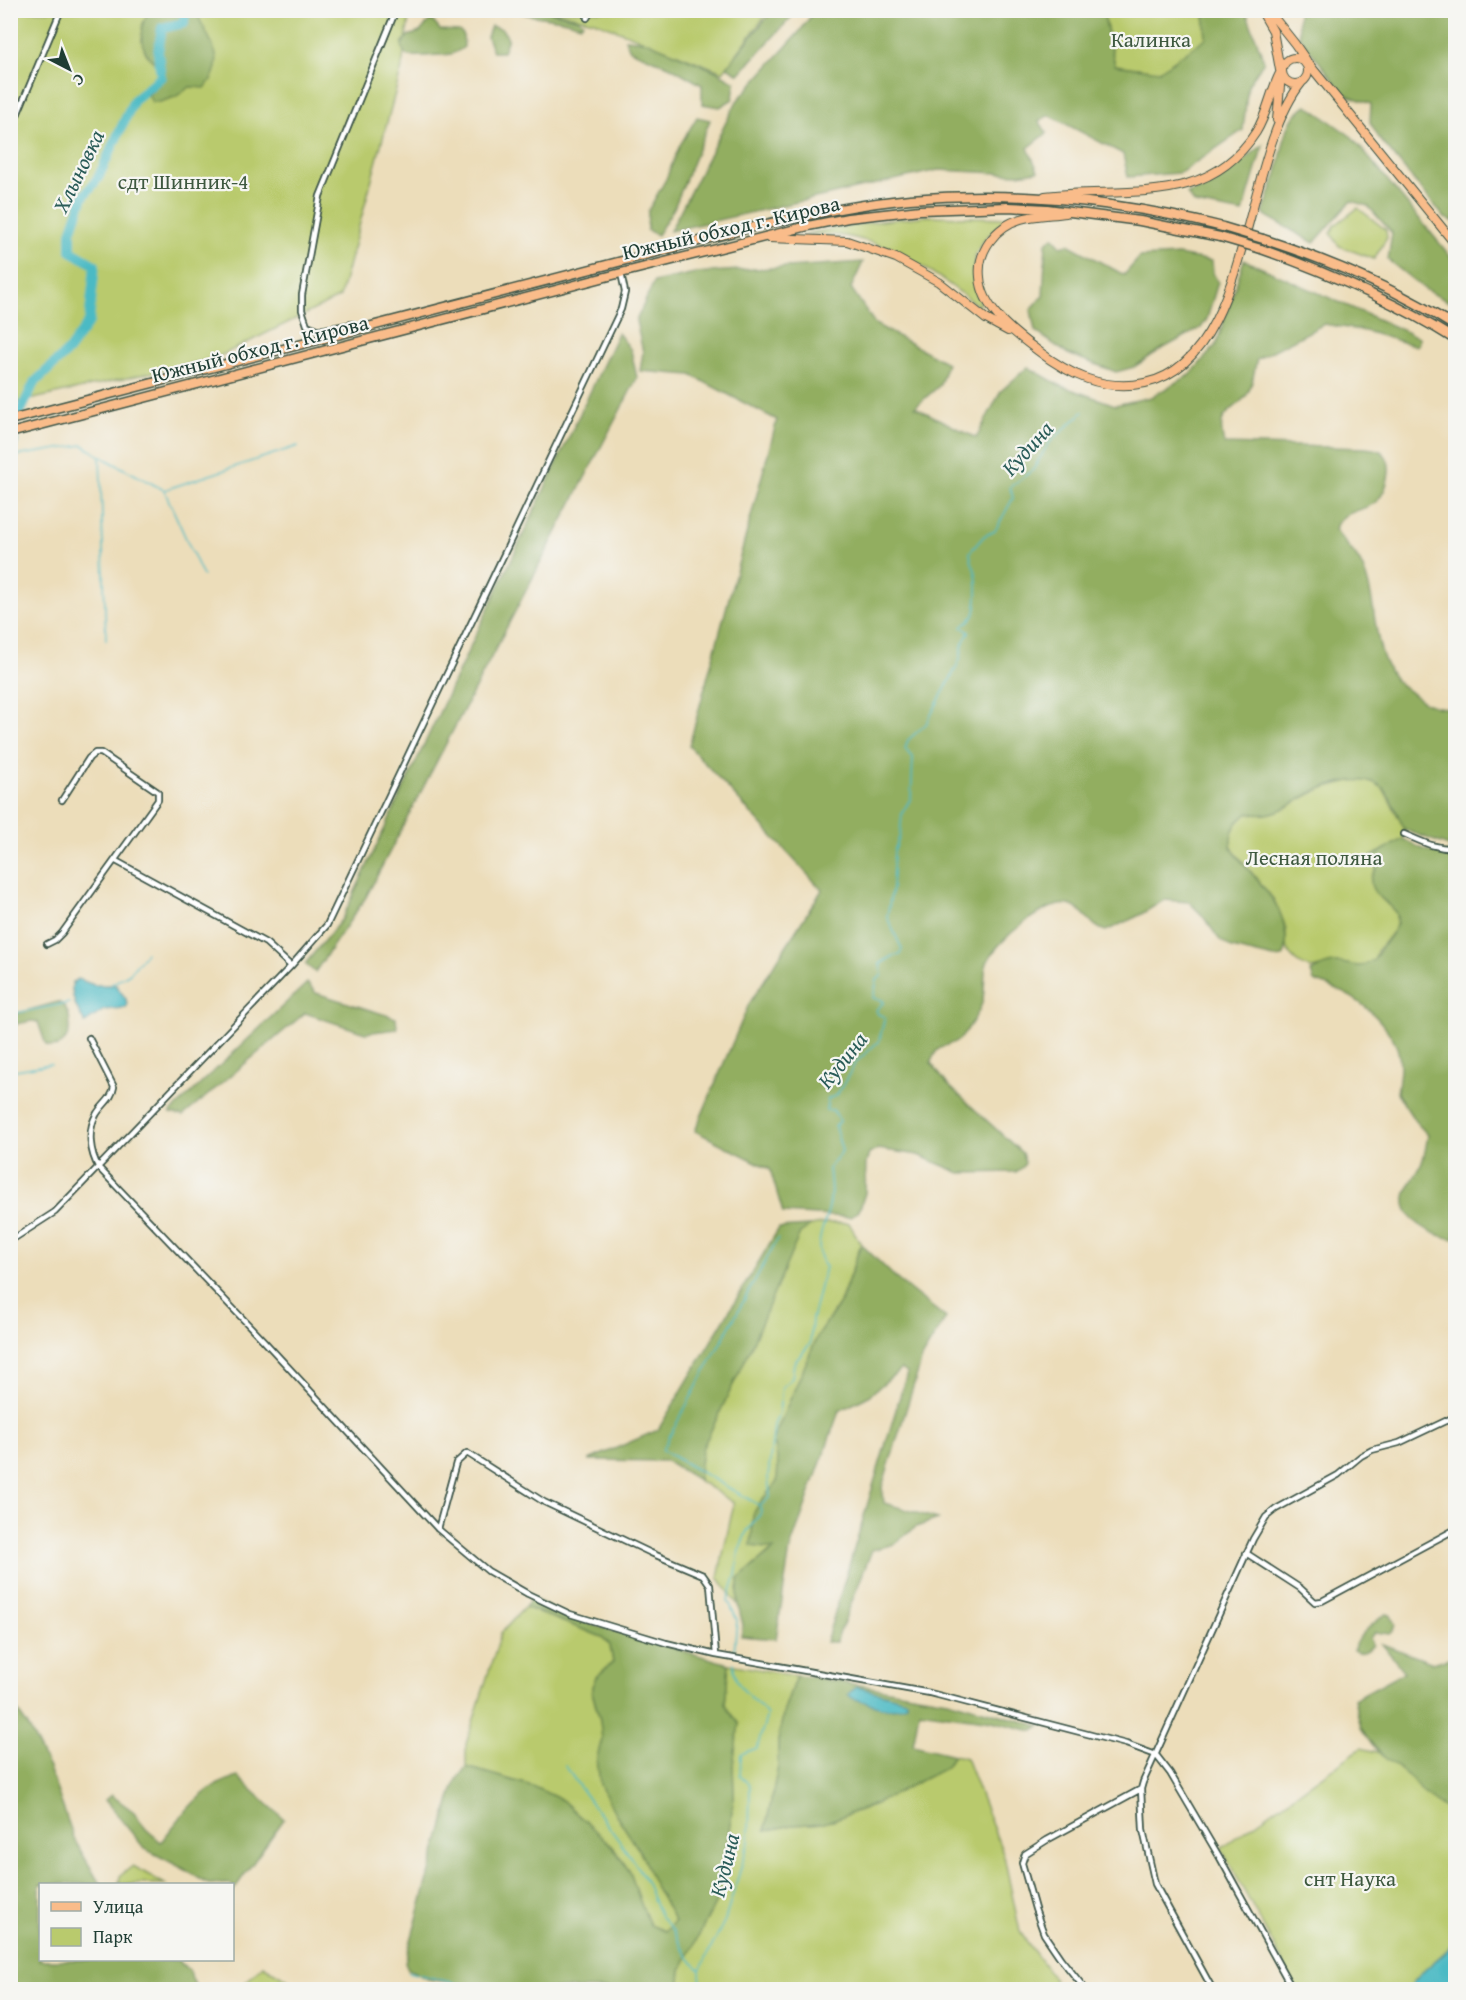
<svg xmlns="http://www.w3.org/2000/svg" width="1466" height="2000" viewBox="0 0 1466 2000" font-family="'Gentium Book Plus',serif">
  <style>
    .green { fill: #b9ca6d; stroke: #6c8450; stroke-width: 1.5 }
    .forest { fill: #92ae60; stroke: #58764a; stroke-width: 1.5 }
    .water { fill: #4cbac4; stroke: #367c7c; stroke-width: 1.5 }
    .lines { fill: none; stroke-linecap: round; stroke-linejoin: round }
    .stream { stroke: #4cbac4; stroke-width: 1.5 }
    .river { stroke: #4cbac4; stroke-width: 10 }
    .street-casing { stroke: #3e5548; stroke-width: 8 }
    .primary-casing { stroke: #3e5548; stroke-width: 10 }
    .highway-casing { stroke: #3e5548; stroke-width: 11 }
    .street { stroke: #fff; stroke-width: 4.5 }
    .primary { stroke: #f9bc8a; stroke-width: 8 }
    .highway { stroke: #f9bc8a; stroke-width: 8 }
    .highway-bridge-casing { stroke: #3e5548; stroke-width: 11; stroke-linecap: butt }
    .highway-bridge { stroke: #f9bc8a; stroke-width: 8 }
    .labels { text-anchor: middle; stroke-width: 4.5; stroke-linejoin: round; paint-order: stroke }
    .park-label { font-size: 21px; fill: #3e593f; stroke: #f6f6f2 }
    .street-label { font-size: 21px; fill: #1f3d34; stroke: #f6f6f2 }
    .water-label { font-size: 22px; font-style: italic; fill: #2a5c58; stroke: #f6f6f2 }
  </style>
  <rect width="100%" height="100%" fill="#f6f6f2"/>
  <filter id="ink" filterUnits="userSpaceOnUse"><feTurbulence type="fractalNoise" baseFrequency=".0167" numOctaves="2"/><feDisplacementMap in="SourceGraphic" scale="12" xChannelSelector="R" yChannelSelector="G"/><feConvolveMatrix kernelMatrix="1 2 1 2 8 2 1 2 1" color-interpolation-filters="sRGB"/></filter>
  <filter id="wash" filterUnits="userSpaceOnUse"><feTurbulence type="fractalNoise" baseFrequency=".008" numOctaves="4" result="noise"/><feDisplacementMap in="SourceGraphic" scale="24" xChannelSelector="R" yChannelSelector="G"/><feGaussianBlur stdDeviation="1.35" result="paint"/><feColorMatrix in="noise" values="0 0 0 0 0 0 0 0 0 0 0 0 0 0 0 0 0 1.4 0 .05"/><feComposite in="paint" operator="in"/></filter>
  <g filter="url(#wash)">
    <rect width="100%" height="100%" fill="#ecddba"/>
    <!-- green -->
    <path class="green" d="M11 11H410L402 67 340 297 216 358 11 404Z
      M550 11H769L723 72 594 21Z
      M1103 11H1204L1206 38 1159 72 1115 65Z
      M1358 208 1386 230 1387 238 1374 259 1339 246 1331 233 1335 225Z
      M927 216 1009 218C975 241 964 264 981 304L977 305C934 272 891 241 837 235 826 234 815 234 804 234L880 221Z
      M1355 780 1371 781 1383 788 1405 830 1403 839 1371 857 1377 868 1372 877 1379 896 1396 913V927L1377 951 1375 959 1368 964 1356 967 1339 963 1311 969 1297 962 1291 956 1286 946V928L1274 900 1234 851C1225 837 1236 820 1249 812 1276 820 1295 800 1319 790 1330 785 1343 783 1355 780Z
      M828 1223H849L861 1244 840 1302 818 1335 774 1437 778 1465 777 1482 761 1501 774 1548 738 1579V1605L718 1577 734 1503 698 1480 702 1449 747 1356 800 1232 810 1226Z
      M525 1607 602 1637 610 1645 613 1662 595 1678 592 1692 600 1720 602 1739 597 1758 615 1813 643 1855 652 1880 675 1921 665 1931 650 1925 641 1904 630 1872 613 1847 588 1825 532 1786 466 1767V1744L501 1633Z
      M729 1664 796 1676 784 1710 778 1741V1767L765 1831 792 1825 824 1823 871 1806 945 1768 954 1755 966 1758 1004 1856 1020 1932 1061 1989 679 1990 681 1970 718 1898 722 1880 734 1797 733 1765 725 1704Z
      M1361 1748 1409 1760 1455 1819V1848L1450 1866 1455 1876V1989H1297L1221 1848Z
      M133 1866 165 1884H119L120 1876Z
      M263 1965 303 1989H239Z"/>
    <!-- forest -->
    <path class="forest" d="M151 10 201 11 199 18C212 46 228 60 205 88L190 87 175 97 160 102H152L148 95C153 90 161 83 162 75 163 66 153 62 148 56 139 43 139 21 151 10Z
      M517 11H545L579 19 583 23 581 25 562 20 528 15Z
      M772 11H797L739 74 727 67Z
      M814 11H1103L1115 65 1159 71 1206 38 1204 11H1246L1264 61 1248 85 1243 130 1180 173 1128 177 1123 154 1049 115 1039 121 1047 133 1028 148 1038 171 1019 174 938 170 670 231 737 101 801 30Z
      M1298 11H1455V222L1445 218 1379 138 1370 122 1371 104 1344 94 1299 36Z
      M431 19 440 30 459 31 463 34 464 47C460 50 456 53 451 54 444 55 413 57 408 56 403 54 403 49 402 44L408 36 420 32Z
      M491 26 502 29 508 38 503 52H493L487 37Z
      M625 39 646 41 716 71 735 82 733 99 720 107 702 104V85L671 67 630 50Z
      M1307 105 1352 137 1455 262V305L1426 290 1388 260 1392 233 1368 206 1351 201 1314 243 1263 214C1267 200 1273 186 1277 173 1284 148 1283 119 1307 105Z
      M697 117 710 120 674 208 657 235 647 230 648 211 666 179 680 145Z
      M1263 145 1243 213 1195 204 1187 194 1211 185Z
      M1053 237 1061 246 1068 244 1124 275 1140 257 1178 255 1212 261 1213 273 1218 282 1207 319 1201 328 1160 350 1134 367 1116 372 1068 354 1035 331 1031 310 1043 295 1046 243Z
      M1244 260 1420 338 1417 346 1365 331 1324 324 1257 359C1254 369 1253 388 1246 396 1228 417 1216 411 1224 444L1365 448C1371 449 1379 449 1383 453 1395 464 1387 491 1377 501 1363 513 1341 509 1335 529 1343 543 1356 552 1362 566 1378 601 1371 644 1393 677 1398 684 1407 689 1414 695 1426 705 1440 711 1455 706V845L1451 847 1405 830C1399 819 1392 798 1384 789 1370 773 1333 783 1317 790 1294 801 1275 820 1249 813 1236 820 1230 832 1231 847 1251 878 1285 899 1286 939 1286 945 1287 951 1283 957L1274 958 1232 948 1219 939 1202 915 1189 902 1164 900 1140 915 1106 931C1090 927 1085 909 1069 905 1045 900 995 942 987 963 982 977 987 996 980 1008 977 1015 965 1034 960 1039 946 1049 937 1042 931 1063L947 1084 1022 1153 1025 1163 1023 1167 1016 1172 960 1173 918 1155 878 1149 869 1154 866 1163 865 1193 859 1211 850 1217 783 1213 770 1169 695 1131 749 1004 822 890 689 746 777 420 691 375 640 371 643 352 636 321 654 282 695 273 863 262 851 288 875 324 947 363 940 385 915 407 976 438 1001 391 1028 367 1059 385 1115 405 1151 397 1190 375 1216 345Z
      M618 333 631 350 637 378 366 897 315 972 305 964 342 919Z
      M1403 839C1423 850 1433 855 1455 852V1239C1436 1237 1402 1221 1405 1197 1406 1187 1416 1177 1420 1167 1425 1158 1426 1145 1428 1135L1415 1121 1397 1093C1399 1079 1402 1065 1398 1051 1396 1042 1389 1033 1384 1026 1364 1001 1344 991 1314 981L1311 972C1319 967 1329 962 1339 963 1356 964 1358 971 1375 959 1379 948 1395 932 1397 923 1401 904 1370 899 1371 881 1371 876 1375 871 1377 868L1371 857Z
      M307 983 316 993 396 1018 397 1029 365 1033 305 1013 183 1116 170 1113Z
      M58 1002C79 1011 70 1056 46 1045L38 1022 32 1021 11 1025V1015Z
      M810 1226 800 1233 747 1356 702 1449 698 1480 667 1461 589 1460 658 1430 779 1228Z
      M861 1244 899 1281 946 1318 923 1355 882 1487 884 1503 938 1519 916 1527 894 1544 872 1550 836 1642H826L907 1373 901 1369 867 1397 839 1411 790 1549 776 1639 741 1636 743 1625 738 1605V1579L774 1549 751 1546 753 1514 761 1501 777 1482 778 1465 774 1437 818 1335 841 1302Z
      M531 1598 569 1618 729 1664 725 1704 739 1724 733 1765 734 1796 722 1880 718 1898 681 1970 679 1989H480L479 1987 427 1979 408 1969 405 1962 451 1796 457 1779 466 1767 532 1786 562 1800 613 1847 630 1872 641 1904 650 1925 665 1931 675 1921 652 1880 642 1855 615 1813 600 1785 597 1758 602 1739 600 1720 592 1692 595 1678 613 1662 610 1645 602 1637 525 1607Z
      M1386 1614 1391 1615 1396 1624 1394 1631 1390 1634 1375 1632 1370 1638 1373 1645C1368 1651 1361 1655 1354 1650 1354 1637 1376 1621 1386 1614Z
      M1382 1644 1433 1663 1455 1656V1823L1451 1813 1423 1793 1412 1779 1385 1758 1372 1744 1361 1728 1354 1699 1404 1672Z
      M796 1676 811 1677 947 1700 1040 1726 1032 1731 992 1721 919 1711 913 1745 954 1755 945 1768 871 1806 824 1823 792 1825 765 1831 778 1767V1741L784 1710Z
      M11 1702 28 1726 49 1768 75 1841 100 1884H40V1960H178L188 1970 197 1989H11Z
      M238 1777 284 1819 233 1891 232 1884H208L184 1869 145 1849 105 1800 111 1795 134 1812 146 1829 161 1842C183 1815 201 1785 238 1777Z"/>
    <!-- water -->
    <path class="water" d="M78 979 94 985H116L126 999 127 1006 125 1008 104 1010 85 1023C78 1011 69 995 73 982Z
      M857 1687 906 1700 907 1704C892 1714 867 1702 852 1698L848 1694Z
      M1455 1942V1989H1409C1420 1970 1441 1958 1455 1942Z"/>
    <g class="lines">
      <!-- stream -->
      <path class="stream" d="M100 456 106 640
        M10 457 83 445 100 456 164 490 298 446
        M164 490 203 576
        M112 984 130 973 146 953
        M10 1014 69 1003
        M10 1071 51 1064
        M759 1505 662 1450 778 1238
        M734 1653 737 1620 728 1600 736 1575 739 1550 747 1531 761 1513 760 1506 770 1497 768 1477 774 1425 779 1413 782 1387 792 1378 794 1363 810 1344 812 1319 825 1267C811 1242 826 1226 830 1202 832 1191 830 1178 829 1168L842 1151 835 1127 840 1121 833 1110H826L828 1099 837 1095 856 1062 879 1041 885 1017 878 1014 876 1010 884 1002 882 1000 873 998 877 980 882 975 880 964 893 956 900 955 902 949 887 917 892 889 894 852 900 835 902 813 911 798 913 757 905 749 908 740 926 724 951 678 960 659 963 643 969 632 962 627C965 624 970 621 973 617 978 609 978 579 975 570 972 563 970 559 970 552L984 536 995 531 1013 498 1010 487 1033 470 1048 444 1083 412
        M565 1765C588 1802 618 1836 641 1873 650 1886 653 1901 660 1915 664 1922 671 1926 674 1933 682 1947 688 1959 700 1970
        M408 1972 483 1990
        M701 1990 700 1970 725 1920 749 1841 750 1785 740 1776 741 1754 757 1748 767 1715C754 1695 732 1690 734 1663"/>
      <!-- river -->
      <path class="river" d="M19 415 34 383 68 351 89 322 95 265 71 251V232L83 197 98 178 134 100 161 77 158 52 162 28 184 23 185 10
        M10 453 14 441"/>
    </g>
  </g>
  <g filter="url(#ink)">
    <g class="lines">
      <!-- street casing -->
      <g class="street-casing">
        <path id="street" d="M587 18 592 10
          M10 132 61 10
          M360 328 353 324 320 330 307 325 302 310V295L320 196 396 10
          M1404 834C1421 841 1437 850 1456 848
          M116 861 266 943 291 966
          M47 944 55 940 62 933 158 800V792L101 753H95L89 758 62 800
          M89 1038 114 1087C112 1100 102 1104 96 1115 87 1131 90 1153 99 1168L264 1341 438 1529 488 1571 528 1594 570 1614 666 1643 716 1655 930 1693 1126 1744 1156 1755 1170 1773 1220 1858 1293 1990
          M10 1241 55 1212 291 966 327 925 621 309 625 292 621 273
          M438 1529 456 1463 467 1453 544 1502 651 1553 703 1575 710 1585 716 1655
          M1246 1553 1300 1588 1315 1602 1322 1601 1456 1529
          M1455 1601H1456
          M1086 1990 1061 1959 1044 1934 1035 1909 1022 1863 1025 1854 1047 1840 1141 1789
          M1213 1990 1155 1884 1143 1830 1141 1789 1143 1782 1253 1539 1266 1517 1276 1509 1338 1475 1361 1456 1372 1450 1399 1443 1456 1416"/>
      </g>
      <!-- primary casing -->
      <g class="primary-casing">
        <path id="primary" d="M1261 10 1273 31 1280 70
          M1268 10 1295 44 1306 60
          M1282 71a13 13 0 1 1 26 0a13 13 0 1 1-26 0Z
          M1308 63 1456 245
          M1277 120 1281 75
          M1045 196C1121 186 1206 210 1256 132 1268 113 1270 92 1280 73
          M1066 213C1051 215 1035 215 1021 219 996 226 977 251 980 277 982 309 1013 332 1037 350 1068 374 1104 392 1145 383 1252 360 1241 157 1302 82
          M769 238 847 241 896 258 939 282 986 319 1008 331"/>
      </g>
      <!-- highway casing -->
      <g class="highway-casing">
        <path id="highway" d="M1263 239C1331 261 1395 288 1456 327
          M1261 249C1329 273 1394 301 1456 340
          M10 420 753 227C805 215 857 204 910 199 1015 190 1120 201 1223 227
          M10 433 621 273 808 226 848 218 920 210 1008 207 1047 209 1140 221 1220 237"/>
      </g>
      <!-- street -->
      <use href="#street" class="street"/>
      <!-- primary -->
      <use href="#primary" class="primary"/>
      <!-- highway -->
      <use href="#highway" class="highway"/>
      <!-- highway-bridge casing -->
      <g class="highway-bridge-casing">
        <path id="highway-bridge" d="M1223 227 1263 239
          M1220 237 1261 249"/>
      </g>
      <!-- highway-bridge -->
      <use href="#highway-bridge" class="highway-bridge"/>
    </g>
  </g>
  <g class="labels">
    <!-- park labels -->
    <g class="park-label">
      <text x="1151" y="47">Калинка</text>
      <text x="183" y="189">сдт Шинник-4</text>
      <text x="1314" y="865">Лесная поляна</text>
      <text x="1350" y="1886">снт Наука</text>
    </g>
    <!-- street labels -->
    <g class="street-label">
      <text transform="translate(731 228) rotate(-13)" y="7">Южный обход г. Кирова</text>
      <text transform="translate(260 349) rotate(-14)" y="7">Южный обход г. Кирова</text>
    </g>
    <!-- water labels -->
    <g class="water-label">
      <text transform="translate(78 171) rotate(-64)" y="8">Хлыновка</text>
      <text transform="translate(1027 448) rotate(-48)" y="8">Кудина</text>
      <text transform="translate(842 1060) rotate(-51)" y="8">Кудина</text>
      <text transform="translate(724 1865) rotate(-76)" y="8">Кудина</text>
    </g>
  </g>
  <!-- margin -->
  <rect width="1466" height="2000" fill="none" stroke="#f6f6f2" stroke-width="36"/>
  <!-- legend -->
  <rect x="39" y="1883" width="195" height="78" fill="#f6f6f2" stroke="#a0aca6" stroke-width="1.5"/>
  <rect x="51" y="1902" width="30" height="9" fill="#f9bc8a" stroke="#a0aca6" stroke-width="1.5"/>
  <text x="93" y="1913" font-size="18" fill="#1f3d34">Улица</text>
  <rect x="51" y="1928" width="30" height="18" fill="#b9ca6d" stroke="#a0aca6" stroke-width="1.5"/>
  <text x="93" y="1943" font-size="18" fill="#1f3d34">Парк</text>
  <!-- north arrow -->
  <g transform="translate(69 69) rotate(138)" stroke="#f6f6f2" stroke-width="4.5" paint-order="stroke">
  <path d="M0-4.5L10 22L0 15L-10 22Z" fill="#1f3d34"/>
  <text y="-9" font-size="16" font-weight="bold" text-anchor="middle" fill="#1f3d34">С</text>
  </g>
</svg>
